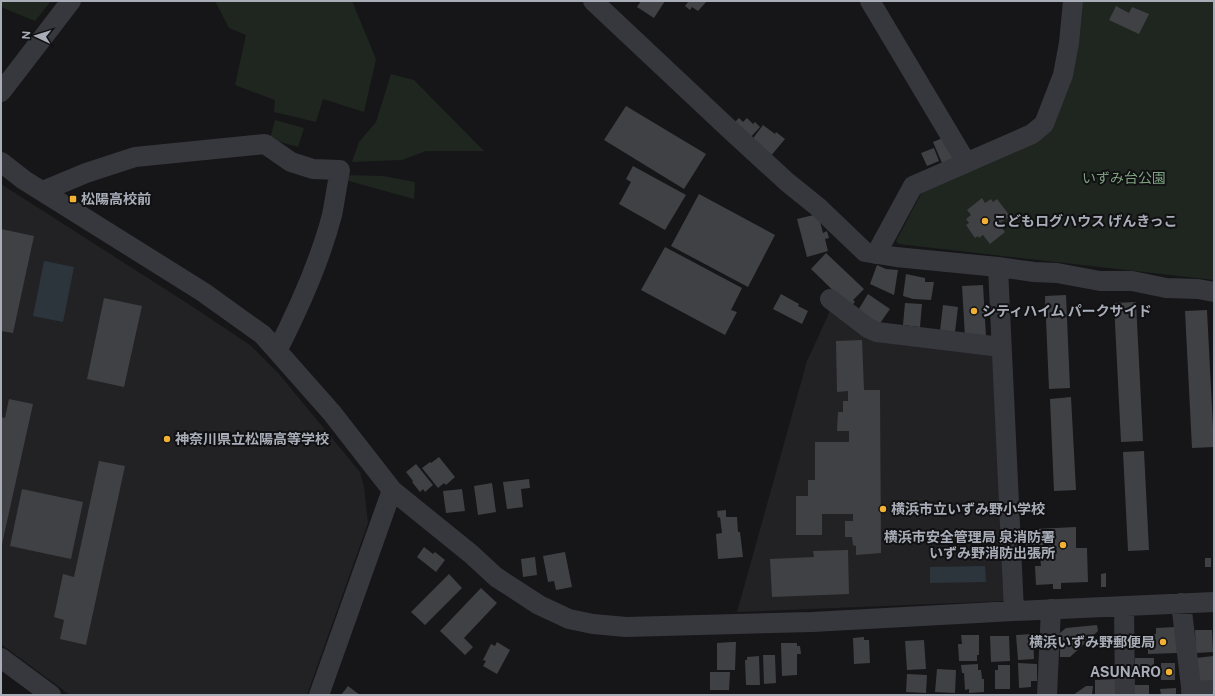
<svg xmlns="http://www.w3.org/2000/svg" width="1215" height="696" viewBox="0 0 1215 696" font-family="'Public Sans','Noto Sans JP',sans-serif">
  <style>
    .built { fill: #222225 }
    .green { fill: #1e261f }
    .water { fill: #2c353c }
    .building { fill: #404145 }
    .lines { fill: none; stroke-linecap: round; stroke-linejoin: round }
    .minor { stroke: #37383d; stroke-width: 20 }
    .poi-dot { fill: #f2b134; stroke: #111113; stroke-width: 1.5 }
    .labels { text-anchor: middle; stroke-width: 4; stroke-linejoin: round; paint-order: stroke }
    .park-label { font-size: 14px; fill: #7fa381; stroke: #111113 }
    .poi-label { font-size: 14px; font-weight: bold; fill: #a8adb8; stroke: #111113; text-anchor: start }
  </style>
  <rect width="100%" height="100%" fill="#161618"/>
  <!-- built -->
  <path class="built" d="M1 184 190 305 250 345 279 374 360 472 364 487 368 523 307 695H70L1 644Z
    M831 309 993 355 1006 601 737 612 807 361Z"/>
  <!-- green -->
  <path class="green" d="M1 1H51L35 21 1 7Z
    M215 1H352L376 59 364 112 323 99 316 122 274 112 275 100 235 85 246 35 229 28Z
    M1080 1H1214V280L898 244 896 241 922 192 1036 141Z
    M391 74 414 80 484 151H426L402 160 352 162 359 142 376 122Z
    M275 120 304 128 298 147 270 139Z
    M345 175 383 176 415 182 414 199 345 180Z"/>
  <!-- water -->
  <path class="water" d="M44 261 74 267 63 322 33 316Z
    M985 566 986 582 930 583V567Z"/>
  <!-- building -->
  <path class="building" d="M641 1H665L654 18 637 7Z
    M686 1H707L698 11 692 7 690 10 685 6 688 2Z
    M1116 6 1129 13 1132 7 1149 14 1139 34 1109 20Z
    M626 106 706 154 684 189 604 140Z
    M739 118 743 122 747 118 753 124 755 122 760 127 749 139 733 124Z
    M763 125 775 134 776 132 785 139 770 157 751 141Z
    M945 137 954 158 942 163 933 142Z
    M934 148 939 161 927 166 921 153Z
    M633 166 686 195 665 230 619 204 631 182 626 179Z
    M699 194 775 235 748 287 671 246Z
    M982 198 985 203 991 199 993 202 997 199 1010 216 999 224 1005 232 990 244 983 235 979 238 978 236 975 238 966 225 969 223 966 219 971 215 967 210Z
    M818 214 823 233 827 231 829 238 825 239 828 251 807 257 797 219Z
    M1 229 34 236 13 333 1 331Z
    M665 247 742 288 731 310 737 312 725 335 641 290Z
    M826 253 864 289 853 300 855 302 850 307 811 269Z
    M877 265 886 269 898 270 894 295 870 284Z
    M906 274 925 278V282H934L931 300 913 299 903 296Z
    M983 285 986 336 965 337 962 286Z
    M781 294 799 304 798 306 808 311 802 324 773 309Z
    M868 294 890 309 878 326 857 312Z
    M1066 295 1070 388 1049 389 1045 296Z
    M104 298 142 306 124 387 87 379Z
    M1136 302 1143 441 1121 442 1114 303Z
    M905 303 922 304 920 327 903 325Z
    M943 305 958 307 955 332 940 331Z
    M1207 310 1214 447 1192 448 1185 311Z
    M862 340 864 390H880L881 553 856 555V546L853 545 852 537H845V521H853V514H822V535H796V496H808V480H815V442H849V431H837L838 412H843V401H848V391L837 392 836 341Z
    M1071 397 1076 490 1054 491 1050 399Z
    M9 399 33 404 2 544 1 417 5 418Z
    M1144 451 1149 550 1128 551 1123 452Z
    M439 457 455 477 446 485 444 483 438 488 422 468 430 462 431 463Z
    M99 461 125 466 86 645 60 639 64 620 54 617 63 574 74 577Z
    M416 464 433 485 425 492 423 489 420 492 412 482 413 481 406 472Z
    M529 479 530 488 521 489 523 507 507 509 503 482Z
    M492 483 496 512 478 515 474 486Z
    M22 489 83 502 71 559 10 546Z
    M462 489 465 511 446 513 443 491Z
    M726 510V517H737L738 532H740L743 557 718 559 716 534 722 533 720 517 718 518 717 511Z
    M1076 527V548H1087L1088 582 1061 583V589H1053V584L1036 585 1035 566H1041L1040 556H1026V540L1035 539V529Z
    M424 547 433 554 435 552 445 560 436 572 417 557Z
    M848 550 849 594 772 597 770 559 814 557 813 551Z
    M565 552 572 587 556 590 554 581 548 582 543 556Z
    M535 557 537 575 523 577 521 559Z
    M1205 558H1211V567H1205Z
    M1106 573V587H1101V574Z
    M449 574 462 588 425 625 411 612Z
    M481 588 497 603 464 638 473 647 465 655 440 631Z
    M1097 625 1098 631 1070 657H1060V633L1066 628Z
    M1176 627 1177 653 1148 654V634H1156V628Z
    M1195 630H1212L1213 652 1196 653Z
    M1033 634 1034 659 1018 660 1016 635Z
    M961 635H979V655H977V661H959L958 644H962Z
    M990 636H1009L1010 661 991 662Z
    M864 637V640H869L870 663 854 664 853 638Z
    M924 640 926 669 907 670 905 641Z
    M497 642 510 650 497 674 483 666 486 661 483 660 491 644 495 646Z
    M732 642H736L735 670H717V643Z
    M781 643H797V646H800L801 654H797V675L782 676Z
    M763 655H775L776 683 764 684Z
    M759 656 760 685H746L745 660H747V657Z
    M1213 656 1214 682 1198 684 1196 658Z
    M1135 658H1154V677H1140L1141 672H1135Z
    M1018 663 1037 664V681H1031V687L1019 688Z
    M1161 663H1175V680H1161Z
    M978 664V670H981L982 679H984V692L969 693V689L965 690 964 673H962L961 665Z
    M998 665H1010V689H995V670H998Z
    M937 669 956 670 955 693 935 692Z
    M710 672H730L729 690H710Z
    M907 674 927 675 926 693 906 692Z
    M1116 679 1119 693H1115V695H1095V680Z
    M1133 685H1149V695H1133Z
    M348 686 360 695H341Z
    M1086 686H1093L1092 695H1073Z
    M1176 688V695H1161L1160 689Z"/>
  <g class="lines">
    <!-- minor -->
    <path class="minor" d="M593 1 726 126 787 182 818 207 865 252 896 257 998 267 1034 272 1057 273 1100 281H1132L1166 288 1198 289 1214 292
      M870 1 966 162
      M1 92 71 1
      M1 162 24 180 203 292 263 335 332 413 392 490 471 554 496 577 539 605 569 619 593 624 626 627 812 622 1014 611 1214 602
      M43 191 86 173 135 157 265 144 291 162 313 169 340 170C337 185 335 200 332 215 320 261 299 308 277 351
      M876 254 913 186 1032 134 1044 124 1063 75 1069 43 1073 1
      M998 267 1014 611
      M830 299 868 328 877 332 1001 347
      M1181 603 1192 695
      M1124 606 1125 695
      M1 658 51 695
      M1191 691 1214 690
      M319 695 392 490
      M1047 695 1051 609"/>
  </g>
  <!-- markers -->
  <g class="poi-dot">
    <rect x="69" y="195" width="8" height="8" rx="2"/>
    <circle cx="985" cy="221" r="4"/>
    <circle cx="974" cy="311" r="4"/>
    <circle cx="167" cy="439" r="4"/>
    <circle cx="883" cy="509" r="4"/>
    <circle cx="1063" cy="545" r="4"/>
    <circle cx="1163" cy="642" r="4"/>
    <circle cx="1169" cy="672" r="4"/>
  </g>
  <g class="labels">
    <!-- park labels -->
    <g class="park-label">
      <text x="1124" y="183">いずみ台公園</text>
    </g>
    <!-- poi labels -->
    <g class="poi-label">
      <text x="81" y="204">松陽高校前</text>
      <text x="993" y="226">こどもログハウス げんきっこ</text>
      <text x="982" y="316">シティハイム パークサイド</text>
      <text x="175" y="444">神奈川県立松陽高等学校</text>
      <text x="891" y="514">横浜市立いずみ野小学校</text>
      <text x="1055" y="542" text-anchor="end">横浜市安全管理局 泉消防署<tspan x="1055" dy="16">いずみ野消防出張所</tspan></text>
      <text x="1155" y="647" text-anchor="end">横浜いずみ野郵便局</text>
      <text x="1161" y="677" text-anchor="end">ASUNARO</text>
    </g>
  </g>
  <!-- border -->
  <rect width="1215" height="696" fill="none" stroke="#a8adb8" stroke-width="4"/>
  <!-- north arrow -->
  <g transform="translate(36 36) rotate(274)" stroke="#111113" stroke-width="3" paint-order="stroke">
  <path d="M0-3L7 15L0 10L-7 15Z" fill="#a8adb8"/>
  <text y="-6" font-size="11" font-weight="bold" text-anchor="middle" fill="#a8adb8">N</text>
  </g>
</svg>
